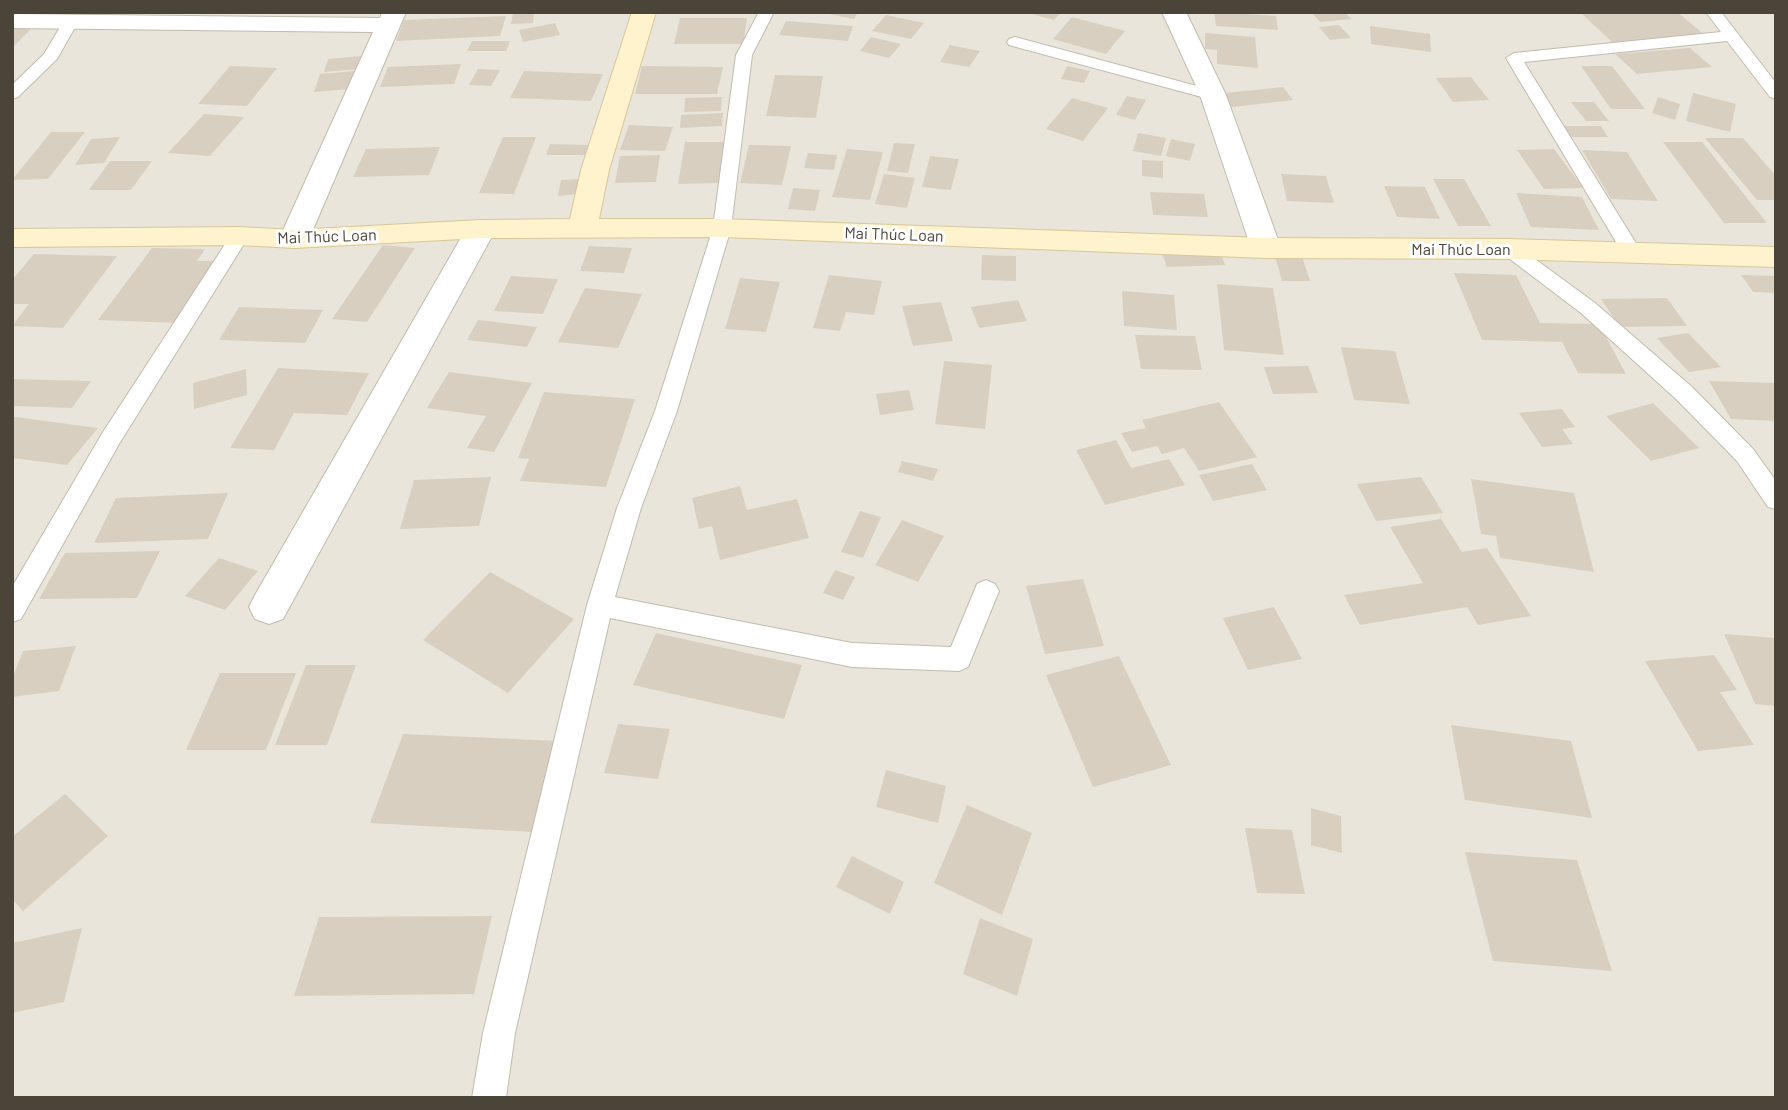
<svg xmlns="http://www.w3.org/2000/svg" width="1788" height="1110" viewBox="0 0 1788 1110" font-family="Barlow,sans-serif">
  <style>
    .residential { fill: #eae5da }
    .building { fill: #d8cfc1 }
    .lines { fill: none; stroke-linecap: round; stroke-linejoin: round }
    .lane-casing { stroke: #c2bbae; stroke-width: 2 }
    .street-casing { stroke: #c2bbae; stroke-width: 2 }
    .secondary-casing { stroke: #d6c79b; stroke-width: 2 }
    .lane { fill: #fff; fill-rule: evenodd }
    .street { fill: #fff; fill-rule: evenodd }
    .secondary { fill: #fff3cd; fill-rule: evenodd }
    .labels { text-anchor: middle; stroke-width: 6; stroke-linejoin: round; paint-order: stroke }
    .far-street-label { font-size: 16px; fill: #4b4439; stroke: #fff }
  </style>
  <rect width="100%" height="100%" fill="#f6f3ec"/>
  <!-- residential -->
  <path class="residential" d="M12 12H1776V1098H12Z"/>
  <!-- building -->
  <path class="building" d="M534 12 533 23 511 24 513 13Z
    M820 12H858L854 19Z
    M1025 12H1061L1054 20Z
    M1214 12 1276 16 1278 30 1216 26Z
    M1311 12H1345L1351 19 1320 22Z
    M1580 12H1677L1706 36 1614 44Z
    M886 15 924 23 911 39 872 31Z
    M506 16 500 36 396 41 404 20Z
    M1072 17 1125 31 1106 54 1053 39Z
    M680 18H747L743 44H674Z
    M786 21 853 26 848 41 779 35Z
    M555 23 560 35 523 42 519 30Z
    M1339 25 1351 38 1330 40 1319 27Z
    M1370 26 1430 34 1431 52 1371 44Z
    M12 29H31L12 48Z
    M1205 33 1255 37 1258 68 1217 64V50L1205 49Z
    M871 37 901 44 889 58 860 51Z
    M472 41H510L506 51H467Z
    M950 45 980 51 969 67 940 62Z
    M1690 48 1712 67 1637 74 1615 54Z
    M361 56 358 69 324 72 328 59Z
    M461 64 454 84 380 87 388 67Z
    M230 66 277 68 247 106 198 104Z
    M642 66 723 67 717 94H635Z
    M1067 66 1090 71 1084 83 1061 79Z
    M1581 66H1612L1645 109H1611Z
    M478 69 500 70 491 86 469 85Z
    M355 71 350 89 314 92 320 74Z
    M524 71 603 74 591 101 510 98Z
    M775 75 823 76 816 118 766 116Z
    M1471 77 1489 100 1453 102 1436 78Z
    M1283 87 1293 100 1225 108 1215 94Z
    M1693 93 1736 104 1730 132 1686 121Z
    M1127 96 1146 100 1135 120 1116 115Z
    M722 97 721 111 684 112 685 98Z
    M1658 97 1680 104 1675 120 1652 113Z
    M1072 98 1108 108 1083 141 1046 129Z
    M1571 102H1594L1609 121H1586Z
    M723 113 722 126 680 128 681 115Z
    M204 114 244 117 210 156 168 153Z
    M629 125 673 127 665 151 620 150Z
    M1563 126H1601L1608 137H1570Z
    M51 132H85L48 179 12 180Z
    M1138 133 1166 138 1161 156 1133 151Z
    M120 137 104 163 75 165 91 139Z
    M503 137H536L514 194 479 193Z
    M1705 138H1743L1776 176V200H1757Z
    M1171 139 1195 144 1190 161 1166 156Z
    M685 142H724L719 183 678 184Z
    M1663 142H1702L1767 223H1724Z
    M894 143 915 144 908 173 887 171Z
    M550 144 589 145 586 155H546Z
    M749 145 791 146 782 185 740 183Z
    M440 147 429 175 353 177 366 149Z
    M847 149 883 152 870 200 832 197Z
    M1554 149 1583 188 1544 189 1517 150Z
    M1582 150 1627 152 1658 201 1611 199Z
    M808 153 837 155 834 170 804 168Z
    M660 155 656 182 615 183 620 156Z
    M930 156 959 159 951 190 922 187Z
    M1142 160 1163 161V178L1142 176Z
    M110 161H152L131 190H89Z
    M884 174 915 178 907 208 875 204Z
    M1281 174 1326 176 1334 203 1287 201Z
    M580 179 578 194 558 196 561 180Z
    M1433 179H1464L1491 226H1458Z
    M1384 186 1425 187 1440 219 1397 217Z
    M793 188 820 190 815 211 788 209Z
    M1150 192 1204 194 1208 217 1153 215Z
    M1516 193 1582 197 1599 230 1531 227Z
    M383 245 415 248 367 322 332 319Z
    M589 246 632 248 624 273 580 271Z
    M152 248 205 249 197 261H220L179 323 98 320Z
    M1220 251 1225 265 1167 267 1162 253Z
    M1274 253H1301L1310 281H1282Z
    M34 254 67 255 117 256 63 328 12 326 29 304H12V280Z
    M982 255 1016 256V281L981 280Z
    M1454 273 1516 275 1540 323 1599 324 1626 374 1578 373 1562 342 1482 340Z
    M829 275 882 281 874 315 846 312 840 331 813 328Z
    M1741 275 1776 276V293L1753 292Z
    M511 276 558 279 543 314 494 311Z
    M740 278 780 282 766 332 725 329Z
    M1217 284 1273 288 1284 355 1224 350Z
    M585 288 642 294 618 348 558 342Z
    M1122 291 1174 295 1177 330 1124 326Z
    M1667 298 1687 326 1620 327 1601 299Z
    M1018 300 1027 321 979 328 971 307Z
    M941 302 953 341 913 346 902 306Z
    M239 307 323 310 305 343 219 340Z
    M478 320 537 327 527 347 467 340Z
    M1688 333 1721 367 1689 372 1657 338Z
    M1135 335 1195 336 1202 370 1141 369Z
    M1341 347 1395 351 1410 404 1354 400Z
    M944 361 992 365 985 429 935 424Z
    M1308 366 1318 393 1273 394 1264 367Z
    M278 368 369 373 347 415 294 413 274 450 230 448Z
    M246 369 247 395 194 409 193 383Z
    M449 372 532 383 494 452 467 448 486 416 427 408Z
    M12 379 91 381 72 408 12 406Z
    M1709 381 1776 383V421L1731 419Z
    M909 390 914 410 880 415 876 394Z
    M544 392 635 399 606 487 520 481 529 459 518 458Z
    M1219 402 1257 457 1199 471 1184 448 1162 454 1157 446 1132 452 1121 433 1146 428 1142 420Z
    M1653 403 1699 448 1651 461 1606 416Z
    M1562 409 1575 427 1562 429 1573 444 1542 447 1519 413Z
    M15 417 98 428 67 465 12 458V420Z
    M1116 440 1131 468 1169 459 1185 485 1105 505 1076 450Z
    M902 461 938 469 933 481 898 472Z
    M1252 464 1267 490 1213 501 1199 475Z
    M491 477 479 526 400 529 414 480Z
    M1421 477 1443 513 1376 521 1357 484Z
    M1471 479 1574 493 1594 572 1500 558 1496 536 1481 534Z
    M740 486 747 510 797 499 809 538 720 560 712 526 699 529 692 498Z
    M228 493 208 539 94 543 116 498Z
    M860 511 881 517 863 558 841 552Z
    M1441 519 1462 552 1487 548 1531 616 1478 625 1467 607 1360 625 1344 595 1423 583 1390 527Z
    M902 520 944 536 918 582 875 565Z
    M160 551 137 598 39 599 65 553Z
    M219 558 258 571 225 610 185 596Z
    M835 570 855 577 843 600 823 593Z
    M490 572 574 619 508 693 423 640Z
    M1083 579 1104 646 1045 654 1026 586Z
    M1274 607 1302 659 1248 670 1223 618Z
    M656 633 802 665 784 719 633 685Z
    M1724 634 1776 638V706L1755 704Z
    M76 646 59 691 12 697V679L23 651Z
    M1714 655 1737 690 1720 692 1754 745 1698 751 1645 661Z
    M1119 656 1171 765 1093 787 1046 675Z
    M306 665H356L327 745H275Z
    M220 673H296L266 750H186Z
    M618 724 670 729 658 779 604 773Z
    M1451 725 1571 741 1592 818 1465 800Z
    M403 734 558 741 534 832 370 823Z
    M886 770 946 786 938 823 876 807Z
    M65 794 108 836 23 911 12 899V837Z
    M967 805 1032 833 1002 915 934 883Z
    M1311 808 1341 816 1342 853 1311 845Z
    M1245 828 1292 830 1305 894 1257 893Z
    M1465 852 1577 860 1612 971 1493 961Z
    M852 856 904 882 890 914 836 887Z
    M492 916 474 994 294 996 319 917Z
    M980 918 1033 939 1017 996 963 974Z
    M82 928 64 1002 12 1013V943Z"/>
  <g class="lines">
    <!-- lane casing -->
    <g class="lane-casing">
      <path id="lane" d="M759 12H774L752 55 731 228 677 411 641 508 615 597 852 643 951 647 977 584 986 580 995 584 999 591 968 667 959 671 852 667 610 618 515 1033 506 1098H472L483 1033 587 605 617 508 655 411 713 228 736 55Z
        M1706 12H1721L1776 83V99L1770 97 1727 41 1524 62 1642 253 1639 257H1625L1506 58 1514 53 1721 32Z
        M70 17 78 22 57 59 18 97 12 99V85L44 54 65 19Z
        M1015 37 1219 92 1221 95 1213 100 1009 45 1007 42 1009 39Z
        M240 230 249 236 119 444 21 619 12 622V587L103 432 233 232Z
        M1509 243 1516 245 1595 303 1692 387 1753 449 1776 481V509L1768 507 1737 461 1676 399 1581 313 1502 253 1499 249 1502 245Z"/>
    </g>
    <!-- street casing -->
    <g class="street-casing">
      <path id="street" d="M382 12H406L309 239 305 246 294 248 283 246 279 239 373 32 12 28V14L380 18Z
        M1162 12H1186L1226 95 1281 248 1277 255 1266 258 1255 255 1251 248 1200 95Z
        M481 220 491 222 496 229 283 619 269 624 255 619 249 607 255 595 466 229 471 222Z"/>
    </g>
    <!-- secondary casing -->
    <g class="secondary-casing">
      <path id="secondary" d="M632 12H656L609 170 599 219H722L1266 238 1509 239 1776 247V267L1509 259 1266 258 722 237 481 238 294 248 240 245 12 247V229L240 227 294 230 481 220 570 219 581 170Z"/>
    </g>
    <!-- lane -->
    <use href="#lane" class="lane"/>
    <!-- street -->
    <use href="#street" class="street"/>
    <!-- secondary -->
    <use href="#secondary" class="secondary"/>
  </g>
  <g class="labels">
    <!-- far-street labels -->
    <g class="far-street-label">
      <text transform="translate(894 234) rotate(2)" y="6">Mai Thúc Loan</text>
      <text transform="translate(327 236) rotate(-2)" y="6">Mai Thúc Loan</text>
      <text x="1461" y="255">Mai Thúc Loan</text>
    </g>
  </g>
  <!-- border -->
  <rect width="1788" height="1110" fill="none" stroke="#4b4439" stroke-width="28"/>
</svg>
